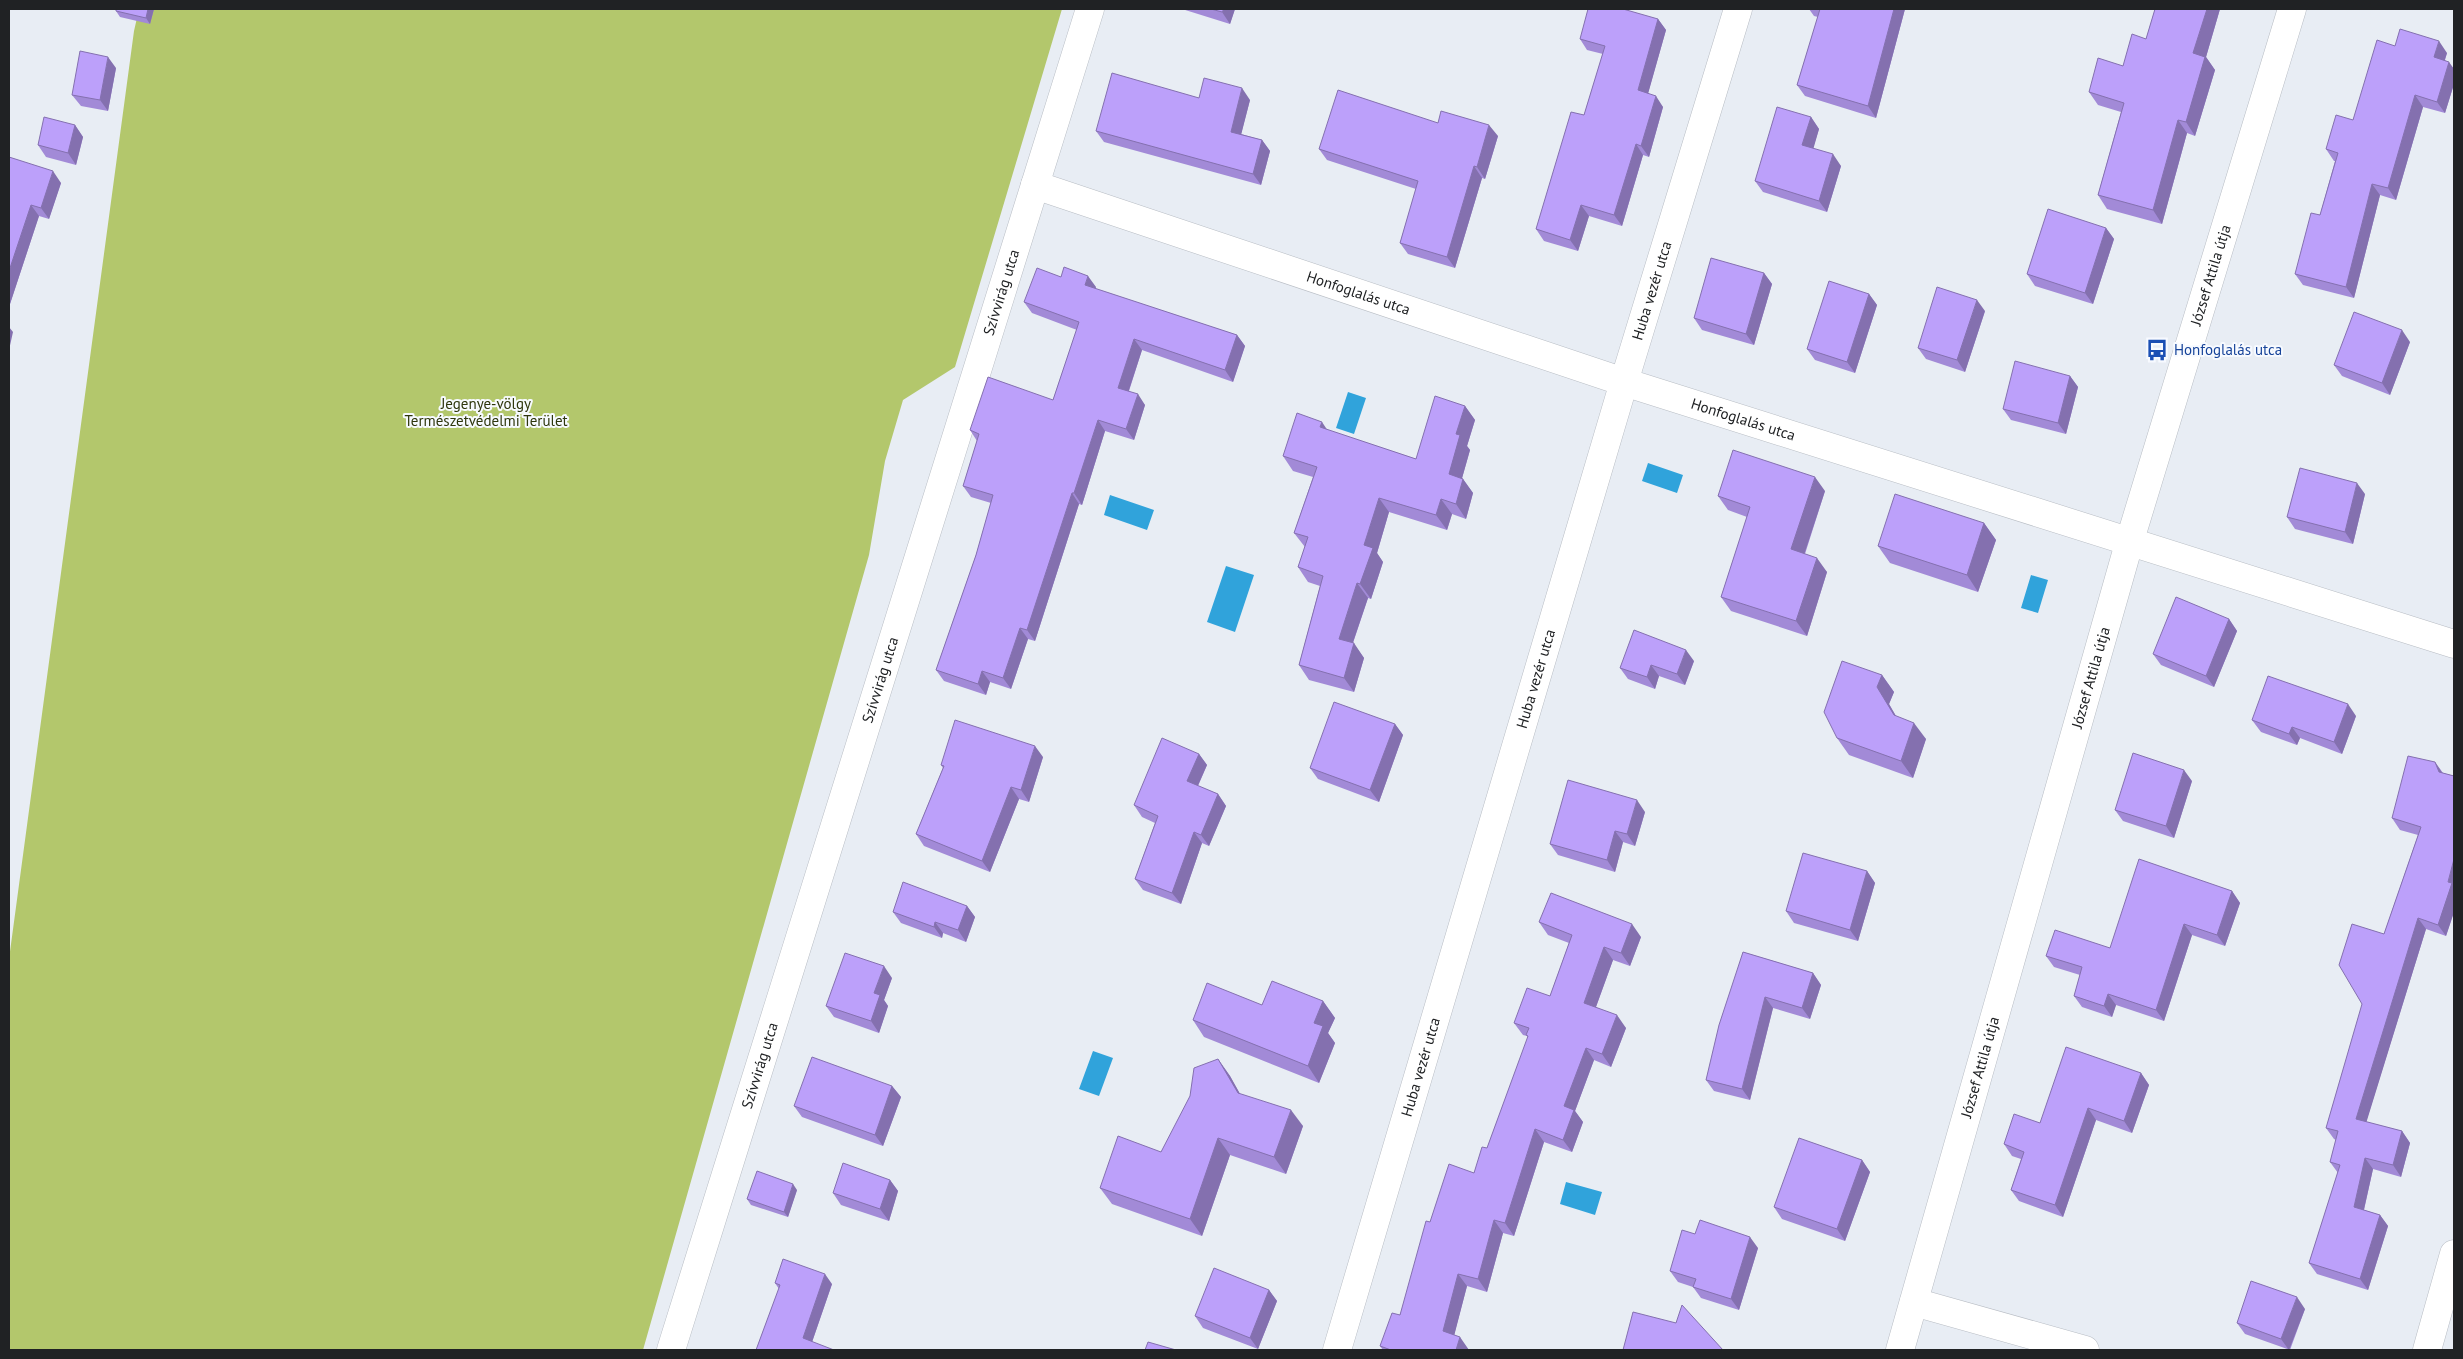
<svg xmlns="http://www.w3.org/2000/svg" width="2463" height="1359" viewBox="0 0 2463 1359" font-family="'PT Sans',sans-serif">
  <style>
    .green { fill: #b3c76c }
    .water { fill: #30a3db }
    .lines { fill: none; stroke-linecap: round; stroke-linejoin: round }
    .street-casing { stroke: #b8bdc4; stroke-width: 29 }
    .street { stroke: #fff; stroke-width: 28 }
    .wall { fill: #a28ad7 }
    .shaded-wall { fill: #8470af }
    .building { fill: #bca0fa; stroke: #8470af }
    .labels { text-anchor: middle; stroke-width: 4; stroke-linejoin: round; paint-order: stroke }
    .street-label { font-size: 15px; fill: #202224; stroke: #f7faff }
    .transit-label { font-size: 15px; fill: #164399; stroke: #f7faff; text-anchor: start }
    .park-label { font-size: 15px; fill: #2e360c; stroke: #f7faff }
  </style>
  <rect width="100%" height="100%" fill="#e8edf4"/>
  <!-- green -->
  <path class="green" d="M139 9H1062L955 367 903 400 885 461 869 555 643 1350H9V959L134 31Z"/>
  <!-- water -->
  <path class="water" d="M1348 392 1366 398 1354 434 1336 428Z
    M1648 463 1683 475 1677 493 1642 481Z
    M1110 495 1154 510 1147 530 1104 515Z
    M1226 566 1254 575 1235 632 1207 622Z
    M2031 575 2048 580 2038 613 2021 608Z
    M1093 1051 1113 1058 1099 1096 1079 1089Z
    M1566 1182 1602 1192 1595 1215 1560 1204Z"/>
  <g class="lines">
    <!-- street casing -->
    <g class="street-casing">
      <g id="street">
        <path id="s1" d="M1035 185 1624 382 2454 644"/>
        <path d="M1914 1302 2085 1350"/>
        <path id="s2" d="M671 1350 1090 9"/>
        <path id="s3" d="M1337 1350 1624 382 1738 9"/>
        <path id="s4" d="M1900 1350 2130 540 2292 9"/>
        <path d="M2427 1350 2454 1254"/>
      </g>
    </g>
    <!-- street -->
    <use href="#street" class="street"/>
  </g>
  <!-- wall -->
  <path class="wall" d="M116 9H154L150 24 120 17 116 11Z
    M1182 9H1235L1230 24Z
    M1809 9H1905L1876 118 1805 96 1797 85 1818 17 1814 16Z
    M2155 9H2220L2206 57 2215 70 2195 136 2187 133 2162 224 2107 209 2098 195 2121 112 2098 105 2089 92 2123 66 2146 39Z
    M1658 19 1666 30 1648 93 1663 107 1649 157 1643 155 1622 226 1589 216 1578 251 1544 241 1536 229 1584 115 1603 54 1587 50 1580 39Z
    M2395 46 2447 53 2445 60 2454 69V84L2445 113 2423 107 2396 200 2380 195 2354 298 2303 285 2295 274 2320 215 2335 161H2334L2326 149 2353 120Z
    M116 68 108 111 81 106 72 95Z
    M1199 98 1250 100 1241 134 1262 140 1270 151 1261 185 1104 142 1096 131Z
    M1811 117 1819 129 1813 148 1841 166 1827 212 1763 192 1755 181Z
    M1438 123 1498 136 1485 179 1482 178 1455 268 1408 254 1400 243 1416 189 1327 160 1319 149Z
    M75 125 83 137 76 165 46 157 38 145Z
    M9 157 61 183 49 219 39 216 9 307Z
    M2106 228 2114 239 2093 304 2035 286 2027 274Z
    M1764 273 1772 284 1754 345 1702 330 1694 318Z
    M1061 277 1096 287 1095 289 1237 335 1245 346 1233 382 1142 350 1129 391 1145 405 1134 440 1105 431 1082 505 1079 504 1035 641 1028 639 1011 689 990 682 986 695 944 681 936 670 976 555 991 503 971 497 963 486 977 441 970 430 1053 400 1077 330 1032 313 1024 302Z
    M1869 294 1877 305 1855 373 1815 360 1807 349Z
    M1985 311 1965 372 1926 359 1918 348Z
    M2410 342 2390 395 2342 376 2334 365Z
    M2070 376 2078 387 2066 434 2011 420 2003 409Z
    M1465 406 1475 420 1467 446 1470 450 1462 478 1463 479 1473 493 1466 519 1452 514 1447 530 1389 512 1377 553 1383 562 1371 599 1368 598 1353 643 1364 658 1354 692 1309 680 1299 665 1320 586 1308 582 1298 567 1305 547 1294 533 1313 477 1293 471 1283 456 1327 430 1416 459Z
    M1825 491 1805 554 1827 572 1807 636 1731 611 1721 597 1747 517 1728 510 1718 496Z
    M2365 494 2353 544 2295 529 2287 517Z
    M1984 523 1996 540 1978 592 1890 563 1878 546Z
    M2229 619 2237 631 2214 687 2161 665 2153 654Z
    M1694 661 1685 685 1659 676 1655 689 1628 679 1620 668Z
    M1882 675 1894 692 1889 704 1896 716 1926 739 1913 778 1849 755 1837 738Z
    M2356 716 2342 754 2300 738 2297 745 2261 732 2252 720Z
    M1395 724 1403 735 1379 802 1318 779 1310 768Z
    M1199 754 1207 765 1198 786 1218 794 1226 806 1209 846 1202 843 1181 904 1143 890 1135 879 1155 823 1142 817 1134 805Z
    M1043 757 1029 802 1019 799 990 872 924 846 916 834 943 768 941 765Z
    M2435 762 2443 773 2454 776V912L2446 936 2426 929 2366 1122 2402 1131 2410 1143 2401 1177 2373 1169 2364 1210 2380 1215 2388 1226 2368 1290 2317 1274 2309 1263 2338 1173 2330 1162 2336 1140 2334 1139 2326 1128 2384 934 2418 835 2400 830 2392 818Z
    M2192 781 2174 838 2123 821 2115 810Z
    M1645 812 1635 846 1623 842 1615 872 1558 855 1550 844Z
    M1867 871 1875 883 1858 941 1794 923 1786 911Z
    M2232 891 2240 903 2225 946 2192 935 2164 1021 2116 1005 2112 1017 2082 1007 2074 996 2080 975 2054 967 2046 956 2110 948Z
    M967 906 975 917 966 942 943 933 942 938 901 923 893 912Z
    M1539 922 1641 937 1630 966 1613 960 1596 1007 1626 1028 1611 1067 1594 1060 1575 1111 1583 1122 1572 1152 1544 1142 1514 1236 1503 1233 1487 1292 1467 1286 1454 1335 1469 1350H1383L1380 1346 1400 1315 1430 1222 1474 1173 1487 1148 1528 1038 1527 1036 1523 1035 1514 1023 1550 996 1569 943 1548 935Z
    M1743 952 1813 973 1821 985 1810 1019 1773 1008 1750 1100 1714 1091 1706 1080Z
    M892 978 884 1000 888 1006 879 1033 834 1017 826 1006Z
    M1323 1001 1335 1018 1328 1033 1335 1043 1319 1083 1204 1037 1193 1020 1262 1005Z
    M1218 1059 1230 1076 1240 1094 1303 1126 1286 1174 1230 1155 1202 1236 1112 1204 1100 1188 1161 1152Z
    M2141 1073 2149 1085 2132 1133 2096 1120 2063 1217 2019 1201 2011 1190 2021 1159 2012 1156 2004 1144 2040 1123Z
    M892 1086 901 1097 883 1146 802 1117 794 1106Z
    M1862 1160 1870 1172 1845 1241 1782 1219 1774 1207Z
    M890 1180 898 1191 889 1221 841 1205 833 1193Z
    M797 1190 788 1217 751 1205 747 1199Z
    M1695 1234 1758 1248 1739 1310 1701 1298 1693 1287 1678 1282 1670 1271Z
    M775 1283 832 1284 812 1342 756 1350 779 1289Z
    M1269 1290 1277 1301 1258 1349 1203 1328 1195 1316Z
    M2305 1309 2290 1350 2245 1334 2237 1323Z"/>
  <!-- shaded-wall -->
  <path class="shaded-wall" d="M148 9H154L150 24 146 18Z
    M1224 9H1235L1230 24 1222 12Z
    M1894 9H1905L1876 118 1868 106Z
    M2207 9H2220L2206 57 2215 70 2195 136 2186 122 2193 53Z
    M1658 19 1666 30 1646 101 1638 90Z
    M2439 41 2447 53 2442 68 2434 57Z
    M108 57 116 68 108 111 100 100Z
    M2449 62 2454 69V84L2445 113 2437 102Z
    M1242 88 1250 100 1239 143 1231 132Z
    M2415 95 2423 107 2396 200 2388 188Z
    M1656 96 1663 107 1649 157 1641 146Z
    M1811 117 1819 129 1811 157 1802 145Z
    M2178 120 2187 133 2162 224 2153 210Z
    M75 125 83 137 76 165 68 153Z
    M1489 125 1498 136 1485 179 1477 167Z
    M1262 140 1270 151 1261 185 1253 174Z
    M1636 144 1643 155 1622 226 1614 215Z
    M1833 154 1841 166 1827 212 1819 201Z
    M1474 166 1482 178 1455 268 1447 257Z
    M53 171 61 183 49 219 41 208Z
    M2372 184 2380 195 2354 298 2346 287Z
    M31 205 39 216 9 307V271Z
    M1581 205 1589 216 1578 251 1570 240Z
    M2106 228 2114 239 2093 304 2085 293Z
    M1764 273 1772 284 1754 345 1746 334Z
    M1088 276 1096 287 1092 297 1085 285Z
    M1869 294 1877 305 1855 373 1847 362Z
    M1977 300 1985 311 1965 372 1957 360Z
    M9 327 13 332 9 350Z
    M2402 330 2410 342 2390 395 2382 383Z
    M1237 335 1245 346 1233 382 1225 370Z
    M1134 339 1142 350 1126 399 1118 388Z
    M2070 376 2078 387 2066 434 2058 423Z
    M1138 394 1145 405 1134 440 1126 429Z
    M1465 406 1475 420 1467 446 1470 450 1459 489 1449 474 1456 434Z
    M1098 420 1105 431 1082 505 1074 493Z
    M1322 422 1332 437 1320 427Z
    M1815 477 1825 491 1801 564 1791 549Z
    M1463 479 1473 493 1466 519 1456 504Z
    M2357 483 2365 494 2353 544 2345 532Z
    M1072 493 1079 504 1035 641 1027 630Z
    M1379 498 1389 512 1377 553 1383 562 1371 599 1360 584 1364 545Z
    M1441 499 1452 514 1447 530 1436 515Z
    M1984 523 1996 540 1978 592 1967 575Z
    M1817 558 1827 572 1807 636 1796 621Z
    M1357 583 1368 598 1349 654 1339 639Z
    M2229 619 2237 631 2214 687 2206 676Z
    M1020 628 1028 639 1011 689 1003 678Z
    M1354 643 1364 658 1354 692 1344 678Z
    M1686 650 1694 661 1685 685 1677 674Z
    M1651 665 1659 676 1655 689 1647 677Z
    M982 671 990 682 986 695 978 684Z
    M1882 675 1894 692 1889 704 1905 732 1894 715 1877 687Z
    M2348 704 2356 716 2342 754 2334 742Z
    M1914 723 1926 739 1913 778 1901 761Z
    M1395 724 1403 735 1379 802 1370 790Z
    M2292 727 2300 738 2297 745 2289 734Z
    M1035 746 1043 757 1029 802 1021 790Z
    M1199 754 1207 765 1195 792 1187 781Z
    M2435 762 2443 774 2439 772Z
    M2184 770 2192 781 2174 838 2166 826Z
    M1011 787 1019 799 990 872 982 861Z
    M1218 794 1226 806 1209 846 1201 835Z
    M1637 800 1645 812 1635 846 1627 834Z
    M1615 831 1623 842 1615 872 1607 860Z
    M1194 832 1202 843 1181 904 1172 893Z
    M2454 859V912L2446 936 2438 925Z
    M1867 871 1875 883 1858 941 1850 930Z
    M2232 891 2240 903 2225 946 2217 935Z
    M967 906 975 917 966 942 958 930Z
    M2418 918 2426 929 2364 1130 2356 1119Z
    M935 922 943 933 942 938 934 927Z
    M1632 924 1641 937 1630 966 1621 953Z
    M2184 924 2192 935 2164 1021 2156 1010Z
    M1604 947 1613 960 1593 1015 1584 1003Z
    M884 966 892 978 884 1000 888 1006 879 1033 871 1021 874 993Z
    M1813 973 1821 985 1810 1019 1802 1008Z
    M2108 994 2116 1005 2112 1017 2104 1006Z
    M1765 997 1773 1008 1750 1100 1742 1089Z
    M1323 1001 1335 1018 1328 1033 1335 1043 1319 1083 1308 1066 1314 1023Z
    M1617 1015 1626 1028 1611 1067 1602 1054Z
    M1586 1048 1594 1060 1575 1111 1583 1122 1572 1152 1563 1140 1564 1106Z
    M1218 1059 1230 1076 1249 1110 1238 1093Z
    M2141 1073 2149 1085 2132 1133 2124 1121Z
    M892 1086 901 1097 883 1146 875 1135Z
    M2088 1108 2096 1120 2063 1217 2055 1205Z
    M1291 1110 1303 1126 1286 1174 1274 1157Z
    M1535 1129 1544 1142 1514 1236 1505 1223Z
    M2402 1131 2410 1143 2401 1177 2393 1165Z
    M1218 1138 1230 1155 1202 1236 1190 1219Z
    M2365 1158 2373 1169 2362 1218 2354 1207Z
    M1862 1160 1870 1172 1845 1241 1837 1229Z
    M890 1180 898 1191 889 1221 880 1209Z
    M793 1184 797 1190 788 1217 784 1212Z
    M2380 1215 2388 1226 2368 1290 2360 1279Z
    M1494 1220 1503 1233 1487 1292 1478 1279Z
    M1750 1237 1758 1248 1739 1310 1731 1299Z
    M825 1274 832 1284 810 1348 803 1338Z
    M1458 1274 1467 1286 1452 1344 1443 1331Z
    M1269 1290 1277 1301 1258 1349 1250 1338Z
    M2297 1297 2305 1309 2289 1350 2281 1339Z
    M1460 1337 1469 1350H1456Z"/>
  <!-- building -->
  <path class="building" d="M116 9H148L146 18 116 11Z
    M1211 9H1224L1222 12Z
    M1588 9H1623L1658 19 1638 90 1656 96 1641 146 1636 144 1614 215 1581 205 1570 240 1536 229 1571 112 1584 115 1605 46 1580 39Z
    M1820 9H1894L1868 106 1797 85Z
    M2155 9H2207L2193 53 2205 57 2186 122 2178 120 2153 210 2098 195 2124 103 2089 92 2098 58 2123 66 2132 34 2146 39Z
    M2400 29 2439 41 2434 57 2449 62 2437 102 2415 95 2388 188 2372 184 2346 287 2295 274 2311 213 2320 215 2338 153 2326 149 2336 115 2353 120 2377 40 2395 46Z
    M80 51 108 57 100 100 72 95Z
    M1112 73 1199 98 1204 78 1242 88 1231 132 1262 140 1253 174 1096 131Z
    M1338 90 1438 123 1441 111 1489 125 1477 167 1474 166 1447 257 1400 243 1418 181 1319 149Z
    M1777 107 1811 117 1802 145 1833 154 1819 201 1755 181Z
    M44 117 75 125 68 153 38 145Z
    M9 157 53 171 41 208 31 205 9 271Z
    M2048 209 2106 228 2085 293 2027 274Z
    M1711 258 1764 273 1746 334 1694 318Z
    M1064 267 1088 276 1085 285 1237 335 1225 370 1134 339 1118 388 1138 394 1126 429 1098 420 1074 493H1072L1027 630 1020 628 1003 678 982 671 978 684 936 670 976 555 993 495 963 486 979 434 970 430 988 377 1053 400 1079 322 1024 302 1037 268 1061 277Z
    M1829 281 1869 294 1847 362 1807 349Z
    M1937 287 1977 300 1957 360 1918 348Z
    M2354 312 2402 330 2382 383 2334 365Z
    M2015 361 2070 376 2058 423 2003 409Z
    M1435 396 1465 406 1456 434 1460 435 1449 474 1463 479 1456 504 1441 499 1436 515 1379 498 1364 545 1373 548 1360 584 1357 583 1339 639 1354 643 1344 678 1299 665 1323 576 1298 567 1308 537 1294 533 1317 467 1283 456 1297 413 1322 422 1320 427 1416 459Z
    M1733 450 1815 477 1791 549 1817 558 1796 621 1721 597 1750 507 1718 496Z
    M2300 468 2357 483 2345 532 2287 517Z
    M1895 494 1984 523 1967 575 1878 546Z
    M2176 597 2229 619 2206 676 2153 654Z
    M1634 630 1686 650 1677 674 1651 665 1647 677 1620 668Z
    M1842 661 1882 675 1877 687 1894 715 1914 723 1901 761 1837 738 1824 712Z
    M2268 676 2348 704 2334 742 2292 727 2289 734 2252 720Z
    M1334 702 1395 724 1370 790 1310 768Z
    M955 720 1035 746 1021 790 1011 787 982 861 916 834 944 766 941 765Z
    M1162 738 1199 754 1187 781 1218 794 1201 835 1194 832 1172 893 1135 879 1158 816 1134 805Z
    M2133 753 2184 770 2166 826 2115 810Z
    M2408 756 2435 762 2439 772 2454 776V859L2448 882 2452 883 2438 925 2418 918 2356 1119 2402 1131 2393 1165 2365 1158 2354 1207 2380 1215 2360 1279 2309 1263 2340 1165 2330 1162 2338 1131 2326 1128 2362 1004 2339 965 2352 924 2384 934 2421 827 2392 818Z
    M1568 780 1637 800 1627 834 1615 831 1607 860 1550 844Z
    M1803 853 1867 871 1850 930 1786 911Z
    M2139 859 2232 891 2217 935 2184 924 2156 1010 2108 994 2104 1006 2074 996 2082 967 2046 956 2055 930 2110 948Z
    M903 882 967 906 958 930 935 922 934 927 893 912Z
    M1551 893 1632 924 1621 953 1604 947 1584 1003 1617 1015 1602 1054 1586 1048 1564 1106 1574 1110 1563 1140 1535 1129 1505 1223 1494 1220 1478 1279 1458 1274 1443 1331 1460 1337 1456 1350H1391L1380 1346 1392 1313 1400 1315 1426 1221 1430 1222 1449 1164 1474 1173 1482 1147 1487 1148 1528 1036 1526 1035 1529 1028 1514 1023 1527 988 1550 996 1572 935 1539 922Z
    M1743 952 1813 973 1802 1008 1765 997 1742 1089 1706 1080 1719 1025Z
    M845 953 884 966 874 993 880 995 871 1021 826 1006Z
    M1272 981 1323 1001 1314 1023 1323 1026 1308 1066 1193 1020 1207 983 1262 1005Z
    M2066 1047 2141 1073 2124 1121 2088 1108 2055 1205 2011 1190 2024 1152 2004 1144 2014 1114 2040 1123Z
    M812 1057 892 1086 875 1135 794 1106Z
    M1218 1059 1238 1093 1291 1110 1274 1157 1218 1138 1190 1219 1100 1188 1118 1136 1161 1152 1190 1096 1194 1068Z
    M1799 1138 1862 1160 1837 1229 1774 1207Z
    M843 1163 890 1180 880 1209 833 1193Z
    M757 1171 793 1184 784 1212 747 1199Z
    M1700 1220 1750 1237 1731 1299 1693 1287 1696 1279 1670 1271 1682 1230 1695 1234Z
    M783 1259 825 1274 803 1338 834 1350H756L780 1285 775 1283Z
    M1214 1268 1269 1290 1250 1338 1195 1316Z
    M2251 1281 2297 1297 2281 1339 2237 1323Z
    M1682 1305 1723 1350H1623L1633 1312 1676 1323Z
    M1148 1342 1176 1350H1145Z"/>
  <!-- icons -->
  <defs>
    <g id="bus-bare" transform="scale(1.725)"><path d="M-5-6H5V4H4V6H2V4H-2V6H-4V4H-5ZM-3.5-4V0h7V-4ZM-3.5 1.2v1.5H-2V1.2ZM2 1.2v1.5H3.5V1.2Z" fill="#1a4fb4" stroke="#f7faff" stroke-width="2.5" paint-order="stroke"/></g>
  </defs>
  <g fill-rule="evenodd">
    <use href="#bus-bare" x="2157" y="350"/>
  </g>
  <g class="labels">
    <!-- street labels -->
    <g class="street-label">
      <text dy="5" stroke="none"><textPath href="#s4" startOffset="1119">József Attila útja</textPath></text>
      <text dy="5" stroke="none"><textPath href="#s3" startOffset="1105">Huba vezér utca</textPath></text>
      <text dy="5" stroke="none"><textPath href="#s2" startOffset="1108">Szívvirág utca</textPath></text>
      <text dy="5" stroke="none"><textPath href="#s1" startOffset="341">Honfoglalás utca</textPath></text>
      <text dy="5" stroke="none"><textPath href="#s1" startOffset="746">Honfoglalás utca</textPath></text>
      <text dy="5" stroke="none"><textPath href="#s4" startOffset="699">József Attila útja</textPath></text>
      <text dy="5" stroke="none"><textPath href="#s3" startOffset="700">Huba vezér utca</textPath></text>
      <text dy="5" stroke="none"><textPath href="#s2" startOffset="702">Szívvirág utca</textPath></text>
      <text dy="5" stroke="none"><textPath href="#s2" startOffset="298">Szívvirág utca</textPath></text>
      <text dy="5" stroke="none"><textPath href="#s3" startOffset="295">Huba vezér utca</textPath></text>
      <text dy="5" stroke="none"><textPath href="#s4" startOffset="294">József Attila útja</textPath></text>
    </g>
    <!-- transit labels -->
    <g class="transit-label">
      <text x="2174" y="355">Honfoglalás utca</text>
    </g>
    <!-- park labels -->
    <g class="park-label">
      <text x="486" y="409">Jegenye-völgy<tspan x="486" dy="17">Természetvédelmi Terület</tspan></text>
    </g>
  </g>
  <!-- border -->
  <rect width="2463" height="1359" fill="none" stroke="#202224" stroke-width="20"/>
</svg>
